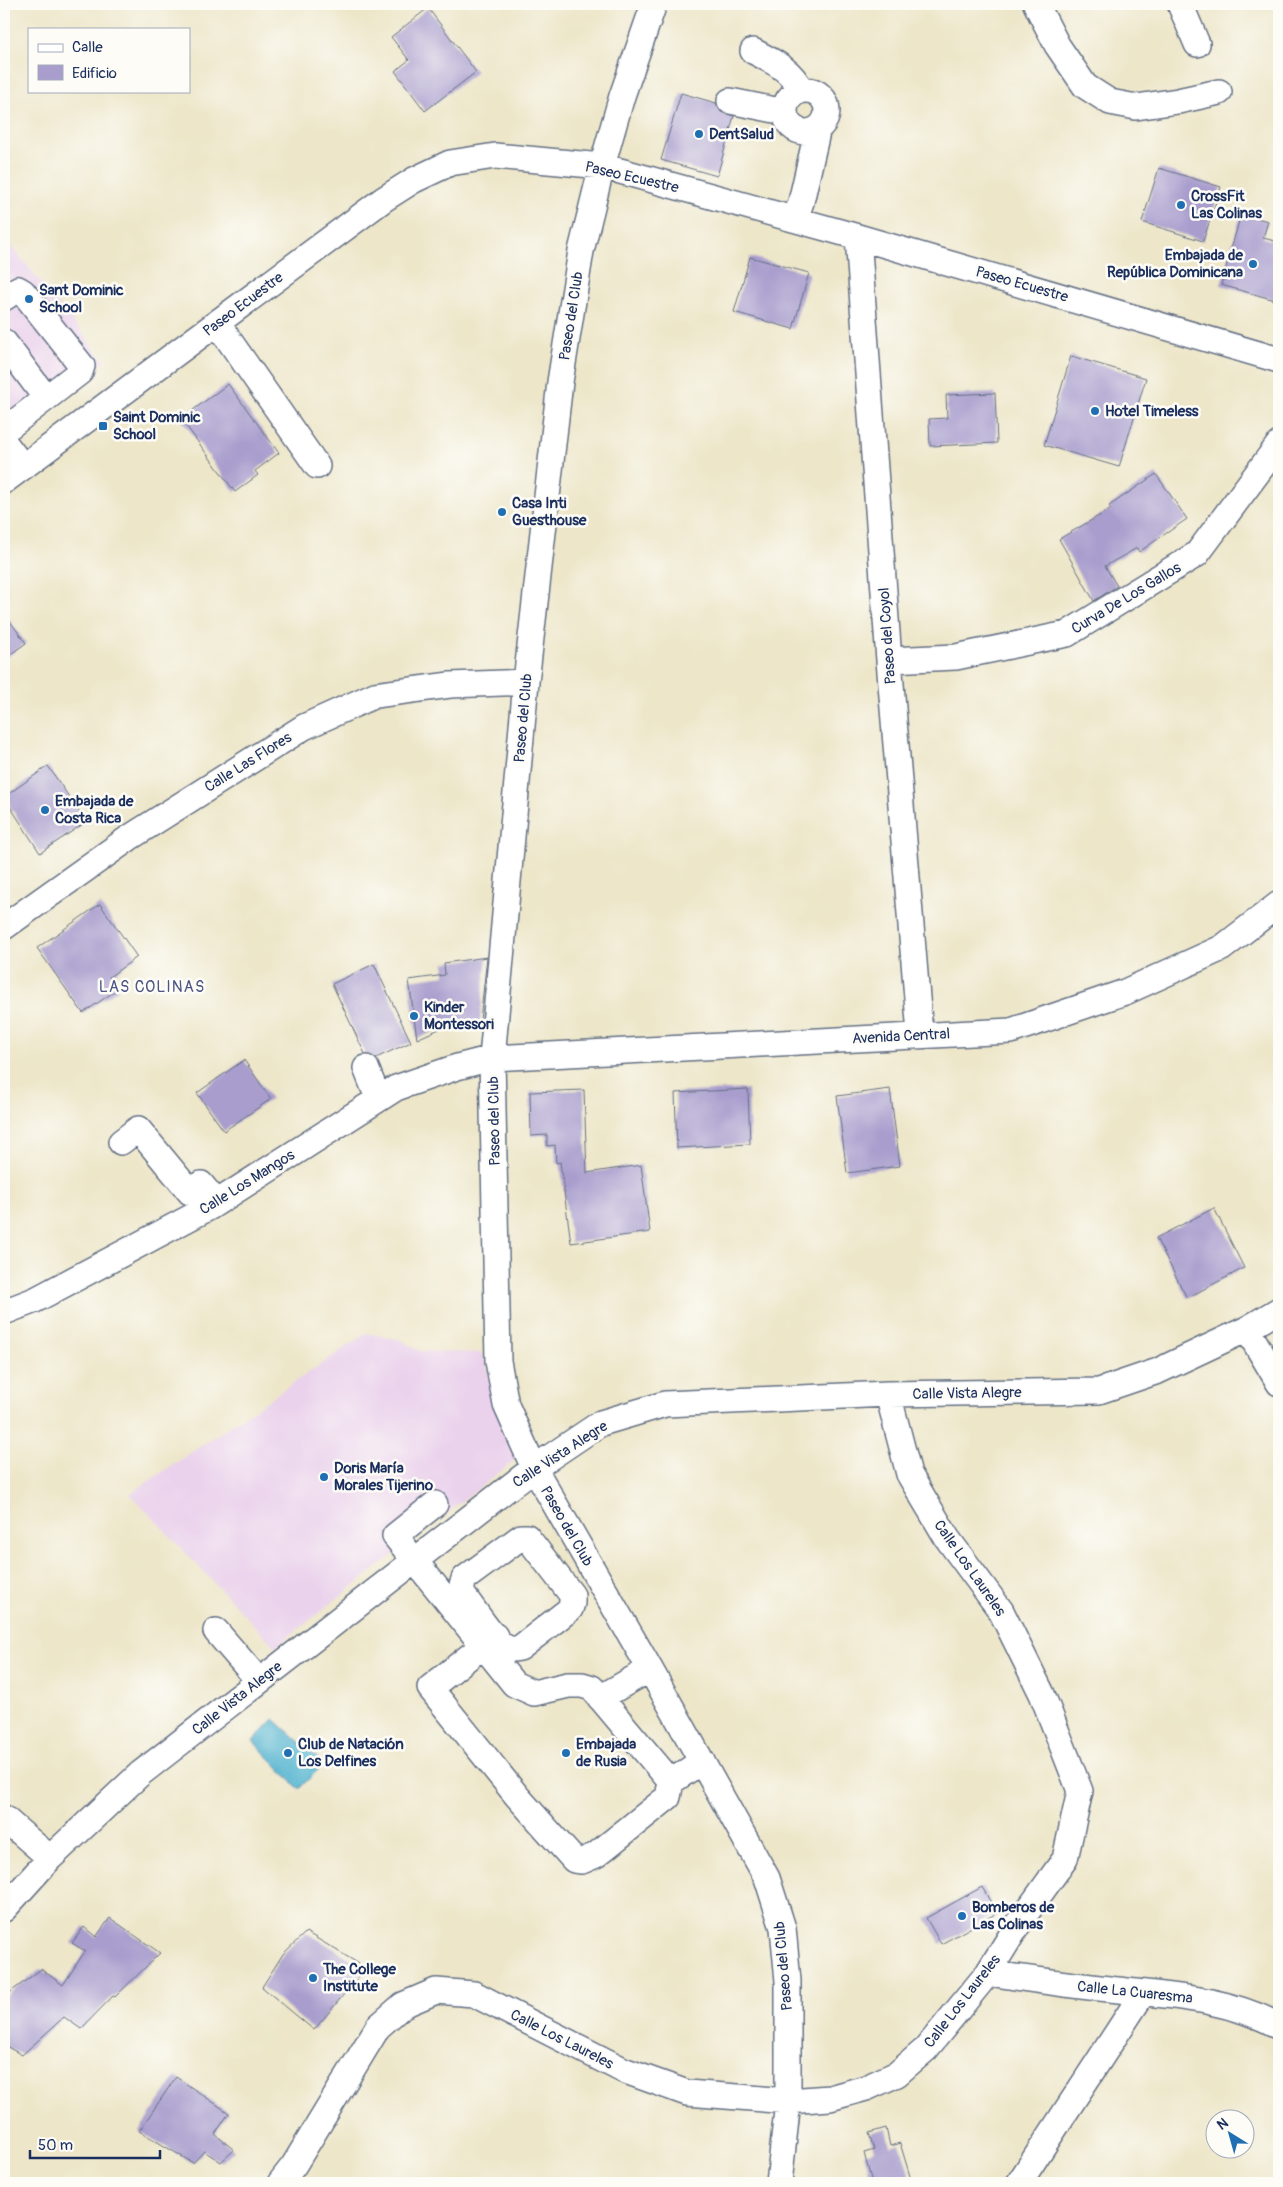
<svg xmlns="http://www.w3.org/2000/svg" width="1283" height="2187" viewBox="0 0 1283 2187" font-family="Pangolin,sans-serif">
  <style>
    .built { fill: #ead1ec }
    .water { fill: #50b2cf; stroke: #367096 }
    .building { fill: #a89dcd }
    .lines { fill: none; stroke-linecap: round; stroke-linejoin: round }
    .minor-casing { stroke: #646f83; stroke-width: 28 }
    .minor { stroke: #fff; stroke-width: 25 }
    .poi-dot { fill: #1f6fb2; stroke: #fdfcf7; stroke-width: 2 }
    .labels { text-anchor: middle; stroke-width: 5; stroke-linejoin: round; paint-order: stroke }
    .poi-label { font-size: 15px; font-weight: bold; fill: #1b2f5e; stroke: #fdfcf7; text-anchor: start }
    .street-label { font-size: 15px; fill: #1b2f5e; stroke: #fdfcf7 }
    .neighbourhood-label { font-size: 16px; letter-spacing: 1px; fill: #4c5685; stroke: #fdfcf7 }
  </style>
  <rect width="100%" height="100%" fill="#fdfcf7"/>
  <filter id="ink" filterUnits="userSpaceOnUse"><feTurbulence type="fractalNoise" baseFrequency=".02" numOctaves="2"/><feDisplacementMap in="SourceGraphic" scale="10" xChannelSelector="R" yChannelSelector="G"/><feConvolveMatrix kernelMatrix="1 2 1 2 8 2 1 2 1" color-interpolation-filters="sRGB"/></filter>
  <filter id="wash" filterUnits="userSpaceOnUse"><feTurbulence type="fractalNoise" baseFrequency=".0096" numOctaves="4" result="noise"/><feDisplacementMap in="SourceGraphic" scale="20" xChannelSelector="R" yChannelSelector="G"/><feGaussianBlur stdDeviation="1.12" result="paint"/><feColorMatrix in="noise" values="0 0 0 0 0 0 0 0 0 0 0 0 0 0 0 0 0 1.4 0 .05"/><feComposite in="paint" operator="in"/></filter>
  <g filter="url(#wash)">
    <rect width="100%" height="100%" fill="#ede6c9"/>
    <!-- built -->
    <path class="built" d="M4 237 105 361 4 443Z
      M367 1333 401 1340 419 1351 482 1353 515 1460 275 1647 130 1494Z"/>
    <!-- water -->
    <path class="water" d="M274 1719 324 1764 299 1789 253 1741Z"/>
    <g id="blocks">
      <!-- building -->
      <path class="building" d="M428 8 476 72 425 111 395 71 409 60 391 37Z
        M681 93 716 103 721 112 734 116 717 176 661 160Z
        M1159 168 1221 187 1203 241 1142 222Z
        M1241 214 1268 221 1263 238 1279 242V301L1221 285Z
        M750 257 809 273 793 329 734 312Z
        M1071 356 1146 378 1119 467 1044 445Z
        M228 384 279 453 255 471 258 475 235 492 181 419Z
        M995 393 997 443 930 446 929 419 947 418 946 395Z
        M1156 474 1187 519 1139 552 1137 548 1105 566 1117 586 1094 601 1059 539 1111 509 1109 506Z
        M4 613 26 643 4 659Z
        M48 766 86 822 40 853 4 797Z
        M100 904 137 957 109 977 118 989 83 1013 37 948Z
        M487 957 479 1029 448 1025 417 1039 409 980 445 975 444 963Z
        M374 964 411 1042 376 1058 365 1054 332 984Z
        M244 1060 271 1099 224 1131 197 1093Z
        M748 1089 750 1144 677 1148 675 1093Z
        M890 1089 900 1166 847 1173 837 1096Z
        M584 1090 587 1173 641 1165 650 1232 571 1243 560 1162 556 1163 555 1145 547 1146V1135L531 1136 530 1092Z
        M1214 1208 1244 1268 1187 1298 1156 1238Z
        M982 1887 997 1913 941 1944 926 1918Z
        M110 1918 160 1953 115 1997 113 1996 81 2029 64 2017 22 2055 4 2045V1997L41 1969 63 1985 85 1951 72 1943 84 1927 96 1937Z
        M306 1932 366 1968 314 2030 262 1987 283 1954Z
        M176 2077 229 2113 215 2134 234 2150 221 2162 204 2151 193 2163 139 2131Z
        M886 2128 890 2146 900 2143 912 2183H872L864 2153 874 2150 869 2133Z"/>
    </g>
  </g>
  <g filter="url(#ink)">
    <use href="#blocks" fill-opacity="0" stroke="#646f83" stroke-width="1"/>
    <g class="lines">
      <!-- minor casing -->
      <g class="minor-casing">
        <path id="minor" d="M654 4 622 96 602 166 581 251 560 382 526 682 492 1058 498 1361 506 1405 534 1468 650 1669 767 1878 783 1928 788 1981V2101L779 2183
          M1036 4 1057 45 1085 86 1110 102 1136 107 1178 101 1219 92
          M1180 4 1197 44
          M753 51C772 61 791 69 801 90
          M785 111a21 21 0 1 1 42 0a21 21 0 1 1-42 0Z
          M730 101 785 112
          M795 219 801 202 818 128
          M858 237 889 660 920 1034
          M4 298 18 289 23 292 82 366 80 372 10 426
          M217 323 317 466
          M4 342 46 398
          M4 442 23 467
          M4 481 384 199 414 180 450 163 495 156 602 166 858 237 1279 360
          M889 660 956 657 1067 634 1197 554 1279 444
          M4 927 129 838 304 727 375 695 450 685 526 682
          M366 1068 378 1098
          M121 1142 138 1129 190 1192 201 1184 216 1202
          M4 1312 35 1300 210 1207 396 1088 457 1067 492 1058 1011 1031 1125 992 1222 948 1279 904
          M1247 1329 1279 1383
          M435 1504 395 1536 514 1684 534 1693 568 1685H582L592 1688 671 1782
          M521 1537H527L572 1595V1603L570 1609 520 1648C514 1649 510 1650 505 1647 493 1640 472 1606 462 1594V1586L464 1579Z
          M216 1631 259 1681
          M495 1636 430 1688 517 1796 574 1860 582 1861 596 1855 668 1797 671 1782 702 1761
          M600 1698 650 1669
          M4 1818 50 1858
          M4 1909 50 1858 141 1773 534 1468 601 1423 665 1404 888 1394 1099 1391 1158 1371 1247 1329 1279 1310
          M988 1973C1028 1979 1068 1985 1109 1989 1169 1996 1224 1997 1279 2026
          M280 2183 294 2165 378 2027 403 2005 436 1991 474 1994 623 2070 687 2093 788 2101 830 2098 866 2088 897 2074 926 2049 988 1973 1019 1923 1065 1859 1080 1791 1042 1694 1001 1611 947 1538 909 1474 888 1394
          M1019 2183 1143 1993"/>
      </g>
      <!-- minor -->
      <use href="#minor" class="minor"/>
    </g>
  </g>
  <!-- markers -->
  <g class="poi-dot">
    <circle cx="699" cy="134" r="5"/>
    <circle cx="1181" cy="205" r="5"/>
    <circle cx="1253" cy="264" r="5"/>
    <circle cx="29" cy="299" r="5"/>
    <circle cx="1095" cy="411" r="5"/>
    <rect x="98" y="421" width="10" height="10" rx="2.5"/>
    <circle cx="502" cy="512" r="5"/>
    <circle cx="45" cy="810" r="5"/>
    <circle cx="414" cy="1016" r="5"/>
    <circle cx="324" cy="1477" r="5"/>
    <circle cx="288" cy="1753" r="5"/>
    <circle cx="566" cy="1753" r="5"/>
    <circle cx="962" cy="1916" r="5"/>
    <circle cx="313" cy="1978" r="5"/>
  </g>
  <g class="labels">
    <!-- poi labels -->
    <g class="poi-label">
      <text x="709" y="139">DentSalud</text>
      <text x="1191" y="201">CrossFit<tspan x="1191" dy="17">Las Colinas</tspan></text>
      <text x="1243" y="260" text-anchor="end">Embajada de<tspan x="1243" dy="17">República Dominicana</tspan></text>
      <text x="39" y="295">Sant Dominic<tspan x="39" dy="17">School</tspan></text>
      <text x="1105" y="416">Hotel Timeless</text>
      <text x="113" y="422">Saint Dominic<tspan x="113" dy="17">School</tspan></text>
      <text x="512" y="508">Casa Inti<tspan x="512" dy="17">Guesthouse</tspan></text>
      <text x="55" y="806">Embajada de<tspan x="55" dy="17">Costa Rica</tspan></text>
      <text x="424" y="1012">Kinder<tspan x="424" dy="17">Montessori</tspan></text>
      <text x="334" y="1473">Doris María<tspan x="334" dy="17">Morales Tijerino</tspan></text>
      <text x="298" y="1749">Club de Natación<tspan x="298" dy="17">Los Delfines</tspan></text>
      <text x="576" y="1749">Embajada<tspan x="576" dy="17">de Rusia</tspan></text>
      <text x="972" y="1912">Bomberos de<tspan x="972" dy="17">Las Colinas</tspan></text>
      <text x="323" y="1974">The College<tspan x="323" dy="17">Institute</tspan></text>
    </g>
    <!-- street labels -->
    <g class="street-label">
      <text transform="translate(632 177) rotate(13)" y="5">Paseo Ecuestre</text>
      <text transform="translate(1022 284) rotate(16)" y="5">Paseo Ecuestre</text>
      <text transform="translate(243 304) rotate(-37)" y="5">Paseo Ecuestre</text>
      <text transform="translate(571 316) rotate(-81)" y="5">Paseo del Club</text>
      <text transform="translate(1126 598) rotate(-31)" y="5">Curva De Los Gallos</text>
      <text transform="translate(887 636) rotate(-94)" y="5">Paseo del Coyol</text>
      <text transform="translate(523 718) rotate(-85)" y="5">Paseo del Club</text>
      <text transform="translate(248 762) rotate(-32)" y="5">Calle Las Flores</text>
      <text transform="translate(901 1036) rotate(-3)" y="5">Avenida Central</text>
      <text transform="translate(494 1121) rotate(-91)" y="5">Paseo del Club</text>
      <text transform="translate(247 1182) rotate(-32)" y="5">Calle Los Mangos</text>
      <text transform="translate(967 1393) rotate(-1)" y="5">Calle Vista Alegre</text>
      <text transform="translate(560 1454) rotate(-33)" y="5">Calle Vista Alegre</text>
      <text transform="translate(567 1526) rotate(60)" y="5">Paseo del Club</text>
      <text transform="translate(970 1568) rotate(55)" y="5">Calle Los Laureles</text>
      <text transform="translate(237 1698) rotate(-38)" y="5">Calle Vista Alegre</text>
      <text transform="translate(783 1966) rotate(-95)" y="5">Paseo del Club</text>
      <text transform="translate(1135 1992) rotate(6)" y="5">Calle La Cuaresma</text>
      <text transform="translate(962 2001) rotate(-52)" y="5">Calle Los Laureles</text>
      <text transform="translate(562 2039) rotate(27)" y="5">Calle Los Laureles</text>
    </g>
    <!-- neighbourhood labels -->
    <g class="neighbourhood-label">
      <text x="152" y="992">LAS COLINAS</text>
    </g>
  </g>
  <!-- margin -->
  <rect width="1283" height="2187" fill="none" stroke="#fdfcf7" stroke-width="20"/>
  <!-- legend -->
  <rect x="28" y="28" width="162" height="65" fill="#fdfcf7" stroke="#a3aaba"/>
  <rect x="38" y="44" width="25" height="8" fill="#ffffff" stroke="#a3aaba"/>
  <text x="72" y="52" font-size="15" fill="#1b2f5e">Calle</text>
  <rect x="38" y="65" width="25" height="15" fill="#a89dcd" stroke="#a3aaba"/>
  <text x="72" y="78" font-size="15" fill="#1b2f5e">Edificio</text>
  <!-- north arrow -->
  <g transform="translate(1230 2134) rotate(323)"><circle r="24" fill="#fdfcf7" stroke="#a3aaba"/>
  <path d="M0-4L9 19L0 12L-9 19Z" fill="#1f6fb2"/>
  <text y="-8" font-size="14" font-weight="bold" text-anchor="middle" fill="#1b2f5e">N</text>
  </g>
  <!-- scale -->
  <path d="M30 2150v8h130v-8" fill="none" stroke="#1b2f5e" stroke-width="2.5"/>
  <text x="38" y="2150" font-size="15" fill="#1b2f5e" stroke="#fdfcf7" stroke-width="4" paint-order="stroke">50 m</text>
</svg>
